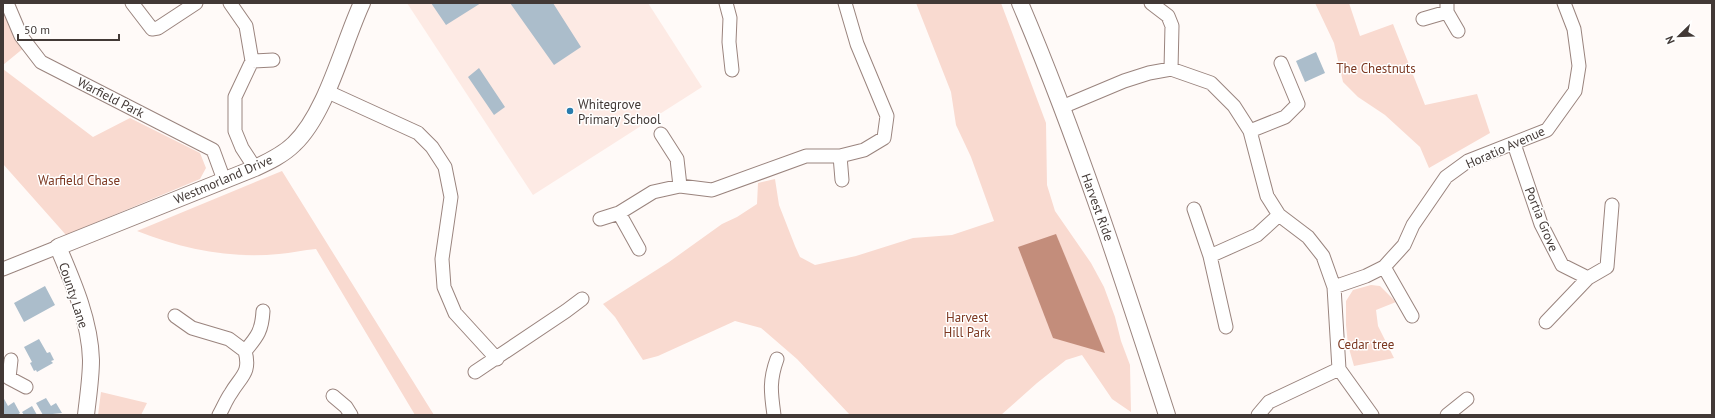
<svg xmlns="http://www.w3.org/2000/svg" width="1715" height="418" viewBox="0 0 1715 418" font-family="'PT Sans',sans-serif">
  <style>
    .built { fill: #fdeae4 }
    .green { fill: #f9dad0 }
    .water { fill: #c38d7b }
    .building { fill: #abbdcb }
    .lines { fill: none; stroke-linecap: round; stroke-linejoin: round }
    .minor-casing { stroke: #9a847e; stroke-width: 15 }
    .tertiary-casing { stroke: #9a847e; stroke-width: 18 }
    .minor { stroke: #fff; stroke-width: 13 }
    .tertiary { stroke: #fff; stroke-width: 16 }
    .poi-dot { fill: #297cad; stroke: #fff; stroke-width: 1.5 }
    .labels { text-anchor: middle; stroke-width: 3; stroke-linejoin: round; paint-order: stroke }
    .park-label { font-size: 13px; fill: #7c3821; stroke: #fff }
    .street-label { font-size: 13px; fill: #423936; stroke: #fff }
    .poi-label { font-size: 13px; fill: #423936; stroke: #fff; text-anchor: start }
  </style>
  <rect width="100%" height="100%" fill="#fffaf8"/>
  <!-- built -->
  <path class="built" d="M407 3H648L702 87 533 195Z"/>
  <!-- green -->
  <path class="green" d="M916 3H1001L1046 123 1047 185 1055 211 1091 263 1104 287 1115 317 1121 341 1130 365 1131 412 1112 399 1082 355 1066 360 1037 383 1001 415H850L797 359 761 328 735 321 658 356 643 360 615 317 603 304 669 262 722 224 737 217 757 204 758 183 775 179 779 205 795 246 800 257 815 265 856 256 913 238 952 235 994 221 971 157 956 125 951 92Z
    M1315 3H1349L1360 36 1393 24 1425 105 1477 94 1490 133 1429 168 1420 147 1385 115 1358 97 1343 82 1334 43Z
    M3 10 25 47 3 65Z
    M3 69 93 137 130 118 200 153 206 168 200 179 66 235 3 164Z
    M282 171 434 415H415L316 249C304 250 291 253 279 254 231 259 182 249 137 231Z
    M1371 285 1380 286 1396 302 1376 310 1378 326 1394 358 1354 366 1348 345 1346 325V301L1353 290Z
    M101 392 147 403 141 415H98Z"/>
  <!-- water -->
  <path class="water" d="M1056 234 1105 353 1053 338 1018 247Z"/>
  <!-- building -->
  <path class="building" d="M431 3H481L446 25Z
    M510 3H553L581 47 554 65Z
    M1316 52 1325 73 1305 82 1296 61Z
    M479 68 505 107 494 115 468 77Z
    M45 286 55 305 24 322 14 303Z
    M39 339 47 353 50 352 54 360 51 361 53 363 37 372 36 370 34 371 30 363 32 362 24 347Z
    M3 397 8 406 14 402 20 413 17 415H3Z
    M46 398 51 406 56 403 62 413 43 415 36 403Z
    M32 406 37 415H24L22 412Z"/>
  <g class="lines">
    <!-- minor casing -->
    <g class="minor-casing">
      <path id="minor" d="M7 3 21 36 41 62 213 150 224 180
        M132 3 152 29 158 28 196 3
        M230 3 246 26 252 61 235 97V131L242 148 255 168
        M726 3 730 18 729 42 732 70
        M1151 3 1168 16 1172 26 1171 69
        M1447 12 1458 31
        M1423 19 1447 12V3
        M252 61 273 60
        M326 91 418 133 432 147 445 167 451 197 442 259 444 287 455 313 497 359
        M1062 107 1124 81 1149 73 1171 69 1211 83 1234 106 1250 131 1267 196 1279 215 1308 237 1323 256 1334 287 1339 369 1372 415
        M1250 131 1285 117 1298 104 1281 63
        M661 134 677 159 680 186
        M1514 144 1541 224 1562 265 1588 278 1607 267 1612 205
        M840 156 842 180
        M1194 209 1210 256 1226 327
        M619 213 639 249
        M600 219 619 213 653 192 680 186 712 190 806 156H840L864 150 884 138 887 116 857 44 845 3
        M1210 256 1257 235 1279 215
        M1384 267 1412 316
        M3 269 58 247
        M1334 287 1366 276 1384 267 1404 245 1413 225 1446 177 1468 161 1547 130 1575 91 1579 66 1574 29 1564 3
        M175 316 192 328 229 339 245 351
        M1546 322 1588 278
        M11 360 9 378 26 387
        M475 372 566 311 582 299
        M333 396 346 407 351 415
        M219 415C223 408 226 400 231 393 241 376 251 373 245 351 258 336 262 330 263 311
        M774 415C771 393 769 381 777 359
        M1258 415 1269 402 1339 369
        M1447 415 1467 399"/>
    </g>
    <!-- tertiary casing -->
    <g class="tertiary-casing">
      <path id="tertiary" d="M1020 3C1077 137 1122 276 1167 415
        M86 415C88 397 91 378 91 360 90 321 73 282 58 247L255 168C268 162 283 155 294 144 326 114 343 44 362 3"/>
    </g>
    <!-- minor -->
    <use href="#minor" class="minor"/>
    <!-- tertiary -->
    <use href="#tertiary" class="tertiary"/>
  </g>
  <!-- markers -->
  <circle class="poi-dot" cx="570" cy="111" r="4"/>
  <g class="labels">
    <!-- park labels -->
    <g class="park-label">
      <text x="1376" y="73">The Chestnuts</text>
      <text x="79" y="185">Warfield Chase</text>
      <text x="967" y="322">Harvest<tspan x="967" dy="15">Hill Park</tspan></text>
      <text x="1366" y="349">Cedar tree</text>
    </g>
    <!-- street labels -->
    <g class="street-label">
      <text transform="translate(111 97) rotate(27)" y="5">Warfield Park</text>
      <text transform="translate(1505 147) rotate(-24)" y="5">Horatio Avenue</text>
      <text transform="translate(223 179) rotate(-23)" y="5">Westmorland Drive</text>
      <text transform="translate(1098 207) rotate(70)" y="5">Harvest Ride</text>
      <text transform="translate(1542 219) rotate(68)" y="5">Portia Grove</text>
      <text transform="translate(74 295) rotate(72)" y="5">County Lane</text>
    </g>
    <!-- poi labels -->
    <g class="poi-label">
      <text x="578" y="109">Whitegrove<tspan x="578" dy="15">Primary School</tspan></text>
    </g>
  </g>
  <!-- border -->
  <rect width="1715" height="418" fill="none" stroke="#423936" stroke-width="8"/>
  <!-- north arrow -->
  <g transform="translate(1679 36) rotate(247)" stroke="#ffffff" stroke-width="3" paint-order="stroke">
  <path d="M0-3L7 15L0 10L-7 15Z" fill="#423936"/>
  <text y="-6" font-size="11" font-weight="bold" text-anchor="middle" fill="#423936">N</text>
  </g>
  <!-- scale -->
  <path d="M18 34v6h101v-6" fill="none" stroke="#423936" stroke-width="2"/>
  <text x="24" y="34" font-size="12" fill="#423936" stroke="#ffffff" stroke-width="3" paint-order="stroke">50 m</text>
</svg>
